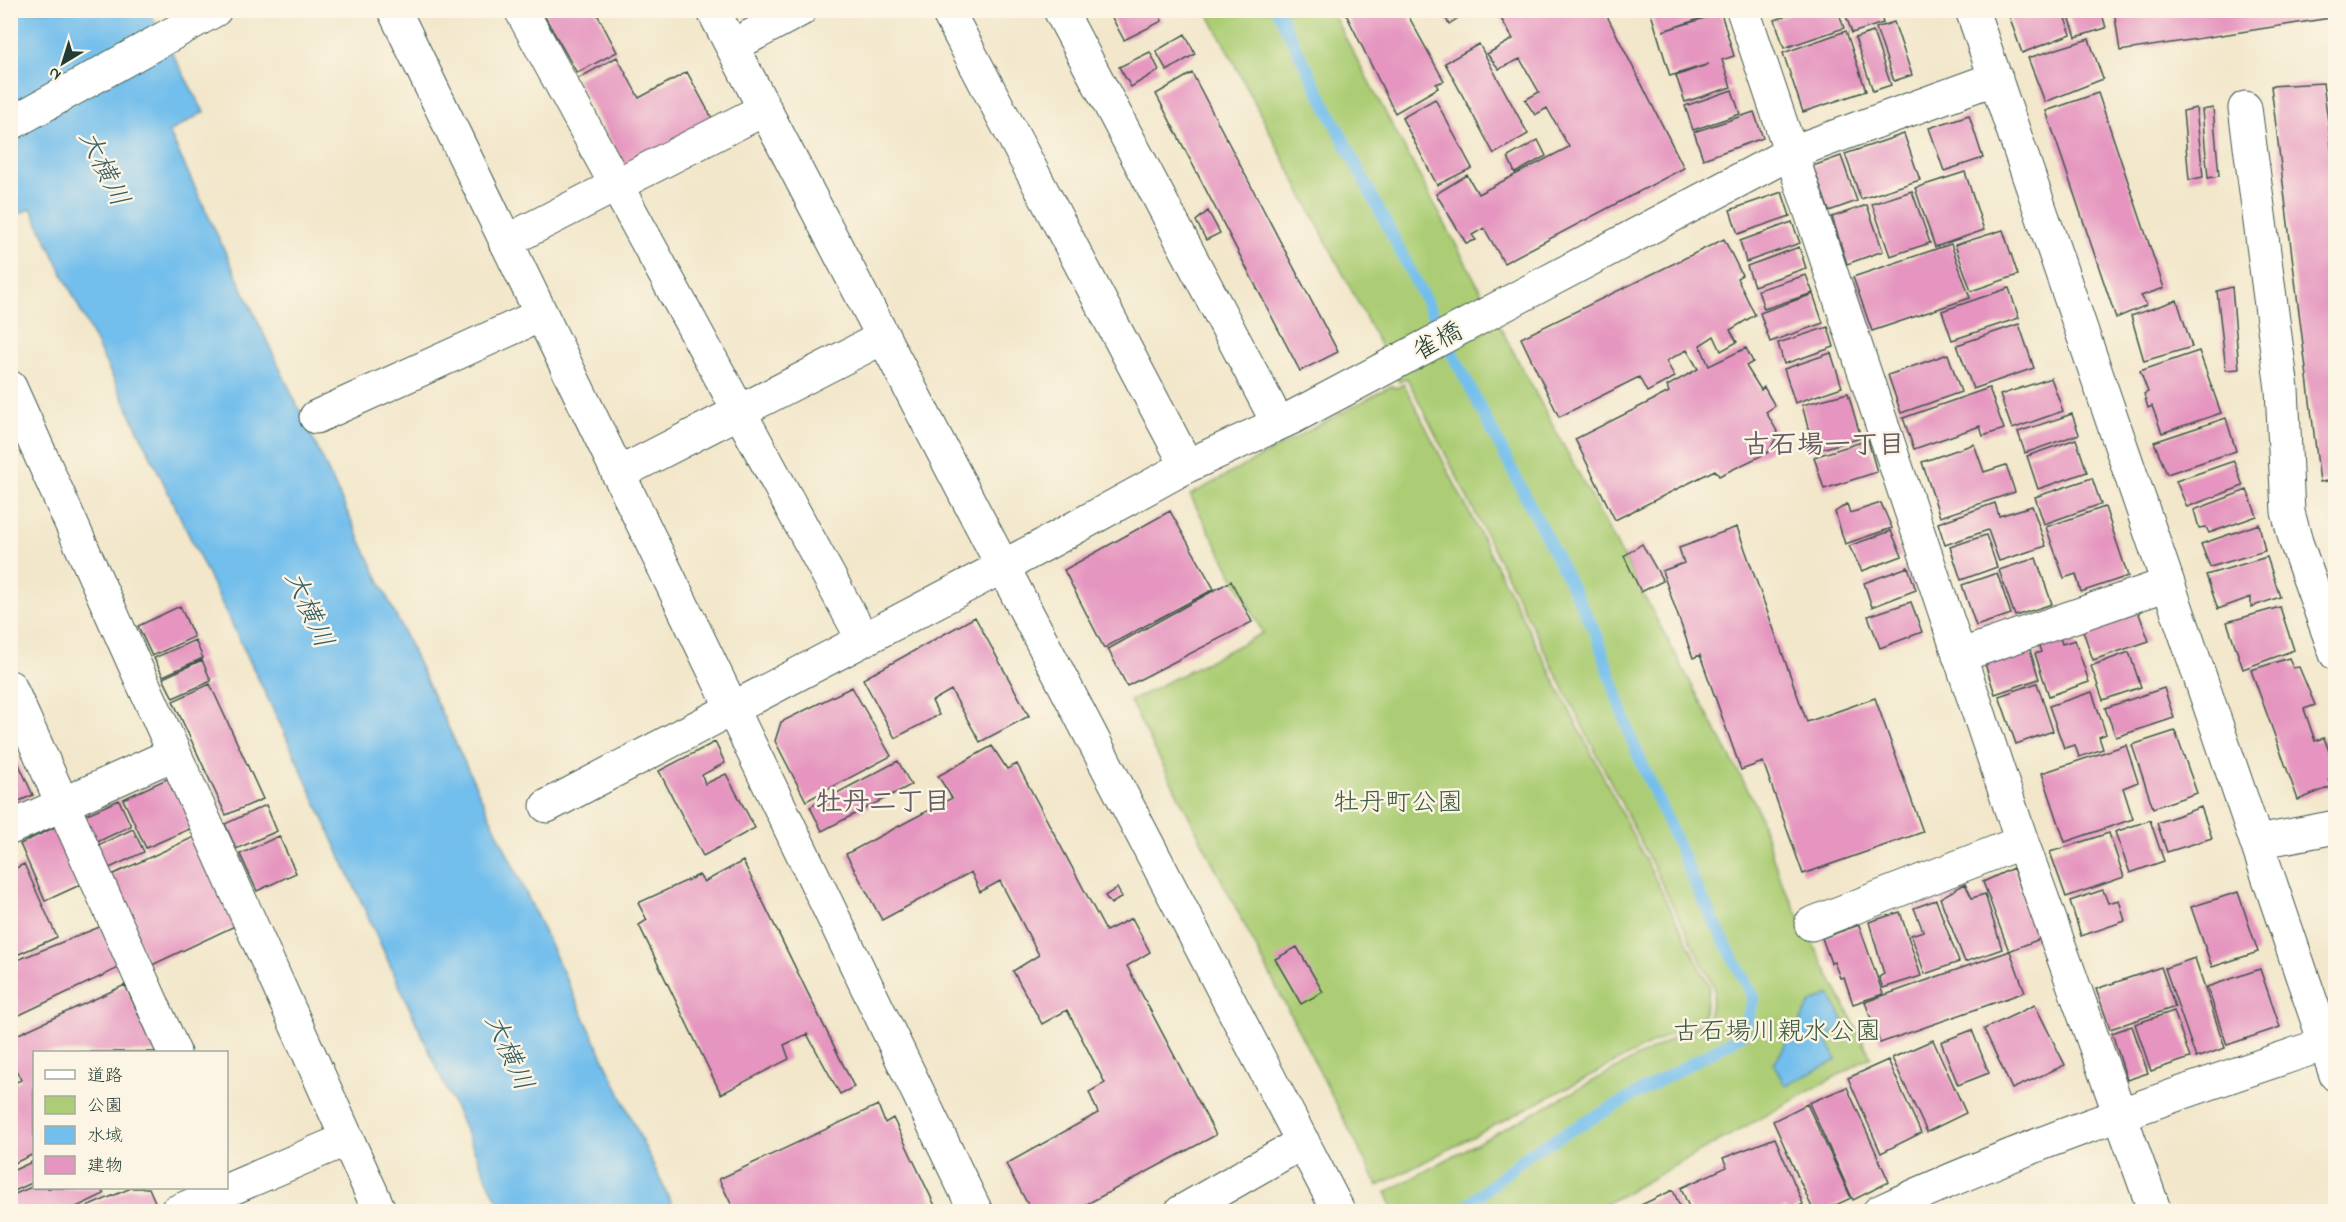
<svg xmlns="http://www.w3.org/2000/svg" width="2346" height="1222" viewBox="0 0 2346 1222" font-family="'Indie Flower','Klee One',sans-serif">
  <style>
    .green { fill: #accd75; stroke: #668554; stroke-width: 1.5 }
    .water { fill: #72beec; stroke: #487e90; stroke-width: 1.5 }
    .lines { fill: none; stroke-linecap: round; stroke-linejoin: round }
    .stream { stroke: #72beec; stroke-width: 12 }
    .building { fill: #e595bf }
    .minor-casing { stroke: #3f564b; stroke-width: 35 }
    .minor { stroke: #fff; stroke-width: 33 }
    .labels { text-anchor: middle; stroke-width: 5; stroke-linejoin: round; paint-order: stroke }
    .street-label { font-size: 26px; fill: #1f3d34; stroke: #fcf5e5 }
    .park-label { font-size: 26px; fill: #3b5a41; stroke: #fcf5e5 }
    .water-label { font-size: 27px; font-style: italic; fill: #345d62; stroke: #fcf5e5 }
    .neighbourhood-label { font-size: 27px; font-weight: bold; fill: #645c65; stroke: #fcf5e5 }
  </style>
  <rect width="100%" height="100%" fill="#fcf5e5"/>
  <filter id="ink" filterUnits="userSpaceOnUse"><feTurbulence type="fractalNoise" baseFrequency=".0167" numOctaves="2"/><feDisplacementMap in="SourceGraphic" scale="12" xChannelSelector="R" yChannelSelector="G"/><feConvolveMatrix kernelMatrix="1 2 1 2 8 2 1 2 1" color-interpolation-filters="sRGB"/></filter>
  <filter id="wash" filterUnits="userSpaceOnUse"><feTurbulence type="fractalNoise" baseFrequency=".008" numOctaves="4" result="noise"/><feDisplacementMap in="SourceGraphic" scale="24" xChannelSelector="R" yChannelSelector="G"/><feGaussianBlur stdDeviation="1.35" result="paint"/><feColorMatrix in="noise" values="0 0 0 0 0 0 0 0 0 0 0 0 0 0 0 0 0 1.4 0 .05"/><feComposite in="paint" operator="in"/></filter>
  <g filter="url(#wash)">
    <rect width="100%" height="100%" fill="#f2e7cb"/>
    <!-- green -->
    <path class="green" d="M1207 11H1331L1756 805 1780 879 1871 1057 1593 1211H1394L1386 1192 1707 1020 1715 989 1407 378 1399 382Z
      M1404 384 1710 987 1703 1017 1378 1186 1130 701 1263 633 1190 495 1391 386 1396 388Z"/>
    <!-- water -->
    <path class="water" d="M11 11H149L204 112 169 132 675 1211H502L283 730 31 208 11 218Z
      M1830 994 1846 1026 1825 1037 1837 1060 1785 1086 1774 1064 1811 1003Z"/>
    <g class="lines">
      <!-- stream -->
      <path class="stream" d="M1277 10 1597 636 1632 741 1699 893 1754 998 1742 1035 1530 1153 1459 1212"/>
    </g>
    <g id="blocks">
      <!-- building -->
      <path class="building" d="M552 10H595L617 52 577 73 544 15Z
        M1108 10H1157L1162 21 1124 40Z
        M1344 10H1405L1444 81 1436 84 1438 88 1395 113Z
        M1441 10H1470L1449 24Z
        M1496 10H1604L1684 168 1504 263 1484 228 1472 235 1476 240 1466 243 1436 194 1467 175 1478 194 1569 147 1547 108 1535 115 1525 100 1539 92 1520 59 1499 69 1487 54 1513 39Z
        M1650 10H1713L1714 14 1663 31 1721 13 1734 56 1722 60 1731 87 1685 102 1676 76 1709 64 1670 76Z
        M1802 10H1838L1844 28 1784 48 1775 20Z
        M1844 10H1879L1883 23 1852 33Z
        M2007 10H2026L2027 12 2062 10 2071 34 2022 53Z
        M2067 10H2101L2106 28 2076 37Z
        M2114 10H2336V17L2120 51Z
        M1894 22 1912 75 1894 81 1876 28Z
        M1846 31 1866 91 1803 112 1783 53Z
        M1873 32 1891 85 1873 91 1855 38Z
        M1185 34 1195 54 1167 71 1156 51Z
        M2089 39 2103 79 2045 102 2028 58Z
        M1479 44 1528 134 1494 154 1445 63Z
        M1150 52 1159 70 1131 87 1119 67Z
        M617 57 639 98 687 72 713 120 625 167 577 79Z
        M1192 73 1338 352 1300 371 1156 94Z
        M2323 83 2336 185V480L2320 482 2271 86Z
        M1732 90 1740 114 1693 130 1685 106Z
        M2098 93 2164 288 2141 296 2147 305 2116 318 2046 111Z
        M1435 99 1472 168 1437 185 1402 118Z
        M2196 108 2203 177 2189 180 2183 111Z
        M2213 108 2219 176 2208 178 2202 110Z
        M1754 112 1763 138 1703 159 1694 132Z
        M1969 115 1983 158 1944 171 1929 128Z
        M1904 134 1920 180 1861 199 1845 154Z
        M1538 140 1546 156 1515 173 1508 157Z
        M1841 156 1857 201 1829 211 1813 166Z
        M1965 172 1984 230 1935 247 1915 188Z
        M1912 191 1930 243 1890 256 1872 204Z
        M1782 192 1790 216 1738 234 1730 210Z
        M1867 205 1883 251 1847 264 1832 217Z
        M1208 211 1220 233 1206 240 1196 221Z
        M1792 222 1800 243 1746 262 1740 241Z
        M2003 230 2018 275 1971 291 1955 245Z
        M1724 239 1742 275 1737 278 1755 315 1730 330 1737 342 1721 351 1714 336 1700 345 1709 366 1746 348 1753 362 1746 366 1761 390 1764 387 1775 406 1766 412 1778 433 1769 452 1719 476 1715 470 1615 520 1575 439 1669 392 1667 386 1698 369 1687 350 1666 361 1675 377 1647 392 1639 377 1559 417 1521 338Z
        M1951 244 1970 298 1872 331 1853 277Z
        M1799 247 1806 268 1754 286 1747 266Z
        M1806 275 1813 293 1764 309 1758 290Z
        M2232 287 2239 369 2226 370 2217 291Z
        M2009 288 2019 318 1952 340 1942 311Z
        M1813 294 1823 323 1770 342 1760 313Z
        M2177 300 2192 347 2144 361 2131 316Z
        M2019 324 2034 368 1973 389 1957 345Z
        M1828 327 1834 347 1784 364 1778 343Z
        M2199 351 2221 413 2162 433 2152 406 2148 408 2144 394 2148 392 2140 371Z
        M1831 353 1842 387 1795 403 1784 369Z
        M1948 354 1961 392 1901 413 1888 375Z
        M2051 378 2063 411 2012 429 2000 395Z
        M1989 388 2004 429 1983 436 1980 426 1914 449 1903 418Z
        M1848 393 1861 438 1814 451 1802 405Z
        M2072 414 2079 434 2025 453 2018 432Z
        M2226 418 2236 451 2167 474 2154 442Z
        M2076 439 2087 472 2038 489 2027 456Z
        M1868 440 1877 472 1824 489 1814 457Z
        M1974 444 1984 472 2006 465 2015 492 1940 517 1922 462Z
        M2234 461 2243 486 2187 507 2176 481Z
        M2092 478 2101 504 2044 524 2035 497Z
        M2247 490 2257 516 2209 533 2206 527 2199 528 2194 510Z
        M1881 503 1892 528 1845 544 1835 512 1847 504 1850 513Z
        M1995 503 1999 516 2032 506 2046 546 1999 561 1988 530 1945 545 1938 523Z
        M2105 507 2128 576 2081 592 2076 574 2064 578 2046 527Z
        M1170 511 1214 589 1104 648 1064 570Z
        M2259 524 2265 551 2210 567 2201 544Z
        M1737 527 1807 722 1875 698 1923 832 1803 874 1763 762 1741 770 1700 655 1693 658 1662 571 1684 563 1679 548Z
        M1891 531 1902 556 1862 571 1849 546Z
        M1986 535 1997 567 1961 580 1950 547Z
        M1642 544 1663 581 1641 592 1624 556Z
        M2267 557 2280 597 2251 607V597L2218 609 2206 575Z
        M2036 558 2052 604 2015 616 1999 570Z
        M1908 567 1916 590 1872 607 1864 583Z
        M1997 573 2011 614 1976 626 1962 585Z
        M1231 581 1252 622 1127 686 1108 649Z
        M1911 602 1922 632 1880 648 1868 616Z
        M2135 603 2149 641 2093 660 2080 622Z
        M180 606 194 637 152 656 138 626Z
        M2280 607 2294 650 2243 669 2227 622Z
        M975 617 1029 716 980 742 951 690 932 701 939 715 895 738 863 679Z
        M2058 631 2062 644 2075 640 2089 682 2049 696 2035 654 2041 652 2036 638Z
        M2026 637 2039 679 1995 694 1981 652Z
        M195 640 203 658 163 676 154 658Z
        M2129 652 2141 687 2103 700 2091 666Z
        M2289 658 2293 668 2299 667 2315 705 2304 709 2315 741 2324 738 2336 769V776L2329 780 2333 786 2298 800 2251 670Z
        M202 660 211 681 173 698 163 678Z
        M2037 683 2053 731 2016 744 1999 696Z
        M210 684 263 799 226 815 173 701Z
        M852 687 891 756 806 801 775 741 781 722Z
        M2164 688 2174 718 2116 737 2105 708Z
        M2092 692 2106 734 2099 737 2103 749 2079 757 2075 745 2064 748 2049 706Z
        M2175 731 2197 793 2153 808 2132 745Z
        M715 742 725 763 702 775 705 784 726 774 755 828 703 856 659 771Z
        M10 745 33 795 10 805Z
        M2126 745 2138 782 2123 788 2133 819 2065 842 2042 773Z
        M992 746 1007 769 1017 764 1106 931 1132 918 1150 952 1127 966 1216 1135 1072 1212H1032L1006 1164 1098 1113 1089 1092 1105 1083 1067 1010 1042 1024 1013 971 1039 955 1000 881 980 892 971 872 882 920 846 854 952 798 938 776Z
        M898 761 911 785 822 831 810 807Z
        M171 777 194 827 146 848 123 799Z
        M119 800 131 826 91 845 78 818Z
        M266 805 277 831 236 849 225 824Z
        M2201 807 2212 838 2167 852 2157 823Z
        M2150 820 2164 861 2130 873 2115 832Z
        M57 826 82 884 45 901 20 844Z
        M133 829 144 852 103 871 92 848Z
        M2109 833 2124 877 2066 897 2050 852Z
        M279 836 296 873 257 891 240 854Z
        M194 837 235 926 150 966 109 876Z
        M743 861 854 1087 840 1094 807 1034 784 1045 789 1059 721 1094 639 925 647 920 638 903 699 875 704 882Z
        M24 864 57 937 10 958V871Z
        M2013 868 2040 939 2009 951 1983 882Z
        M1965 884 1972 898 1985 894 2002 949 1965 962 1940 898Z
        M1117 888 1122 897 1111 904 1105 896Z
        M2103 890 2108 903 2119 900 2125 921 2081 936 2070 901Z
        M2238 892 2258 952 2212 967 2191 907Z
        M1936 900 1959 962 1925 974 1911 935 1923 931 1914 908Z
        M1900 912 1921 976 1883 988 1879 977 1884 974 1869 922Z
        M1859 925 1883 994 1853 1004 1844 977 1840 978 1834 962 1831 963 1822 938Z
        M102 926 121 967 13 1018 10 1014V963Z
        M1297 947 1323 992 1301 1004 1275 959Z
        M2010 951 2025 992 1880 1043 1865 1002Z
        M2195 958 2225 1048 2196 1058 2165 968Z
        M2161 967 2175 1007 2110 1029 2096 989Z
        M2260 969 2280 1027 2227 1045 2207 987Z
        M125 985 156 1052H34V1154L10 1165V1085L21 1080 10 1058V1038Z
        M2035 1005 2065 1065 2012 1089 1984 1029Z
        M2174 1011 2190 1058 2151 1071 2135 1024Z
        M2132 1026 2148 1073 2127 1080 2112 1033Z
        M1972 1030 1989 1073 1958 1085 1941 1042Z
        M1933 1040 1966 1113 1927 1132 1892 1058Z
        M1888 1060 1921 1133 1881 1153 1848 1078Z
        M10 1068 16 1079 10 1082Z
        M1847 1087 1889 1182 1853 1200 1809 1103Z
        M1807 1104 1851 1198 1821 1212H1814L1773 1121Z
        M878 1105 885 1123 893 1118 938 1212H735L719 1179Z
        M1775 1138 1803 1204 1790 1212H1787L1786 1207 1777 1212H1691L1681 1188 1727 1167 1723 1158Z
        M34 1161V1182L10 1193V1172Z
        M34 1186V1188H101L104 1194 66 1212H10V1196Z
        M131 1188H149L159 1211 75 1212Z
        M1673 1190 1682 1212H1626Z"/>
    </g>
  </g>
  <g filter="url(#ink)">
    <use href="#blocks" fill-opacity="0" stroke="#3f564b" stroke-width="1.5"/>
    <g class="lines">
      <!-- minor casing -->
      <g class="minor-casing">
        <path id="minor" d="M394 10 976 1212
          M521 10 863 639
          M713 10 1339 1212
          M947 10 1187 466
          M1060 10 1278 423
          M1743 10 2022 842 2155 1212
          M1972 10 2336 1075
          M732 46 800 10
          M2245 108 2282 389 2288 512 2296 542 2336 654
          M10 124 215 10
          M505 242 765 109
          M10 387 380 1212
          M316 417 541 315
          M618 474 884 337
          M1959 656 2168 584
          M10 687 174 1052
          M547 806 1038 548 1187 466 1293 417 1790 153 1996 78
          M10 828 173 754
          M2257 842 2336 827
          M1811 924 2022 842
          M176 1212 347 1139
          M1181 1212 1303 1142
          M1879 1212C2023 1145 2174 1095 2325 1044"/>
      </g>
      <!-- minor -->
      <use href="#minor" class="minor"/>
    </g>
  </g>
  <g class="labels">
    <!-- street labels -->
    <g class="street-label">
      <text transform="translate(1437 340) rotate(-28)" y="9">雀橋</text>
    </g>
    <!-- park labels -->
    <g class="park-label">
      <text x="1398" y="810">牡丹町公園</text>
      <text x="1777" y="1039">古石場川親水公園</text>
    </g>
    <!-- water labels -->
    <g class="water-label">
      <text transform="translate(105 168) rotate(64)" y="9">大横川</text>
      <text transform="translate(310 609) rotate(66)" y="9">大横川</text>
      <text transform="translate(510 1052) rotate(66)" y="9">大横川</text>
    </g>
    <!-- neighbourhood labels -->
    <g class="neighbourhood-label">
      <text x="1824" y="453">古石場一丁目</text>
      <text x="883" y="810">牡丹二丁目</text>
    </g>
  </g>
  <!-- margin -->
  <rect width="2346" height="1222" fill="none" stroke="#fcf5e5" stroke-width="36"/>
  <!-- legend -->
  <rect x="33" y="1051" width="195" height="138" fill="#fcf5e5" stroke="#a4ab9e" stroke-width="1.5"/>
  <rect x="45" y="1070" width="30" height="9" fill="#ffffff" stroke="#a4ab9e" stroke-width="1.5"/>
  <text x="87" y="1081" font-size="18" fill="#1f3d34">道路</text>
  <rect x="45" y="1096" width="30" height="18" fill="#accd75" stroke="#a4ab9e" stroke-width="1.5"/>
  <text x="87" y="1111" font-size="18" fill="#1f3d34">公園</text>
  <rect x="45" y="1126" width="30" height="18" fill="#72beec" stroke="#a4ab9e" stroke-width="1.5"/>
  <text x="87" y="1141" font-size="18" fill="#1f3d34">水域</text>
  <rect x="45" y="1156" width="30" height="18" fill="#e595bf" stroke="#a4ab9e" stroke-width="1.5"/>
  <text x="87" y="1171" font-size="18" fill="#1f3d34">建物</text>
  <!-- north arrow -->
  <g transform="translate(63 63) rotate(218)" stroke="#fcf5e5" stroke-width="4.5" paint-order="stroke">
  <path d="M0-4.5L10 22L0 15L-10 22Z" fill="#1f3d34"/>
  <text y="-9" font-size="16" font-weight="bold" text-anchor="middle" fill="#1f3d34">N</text>
  </g>
</svg>
